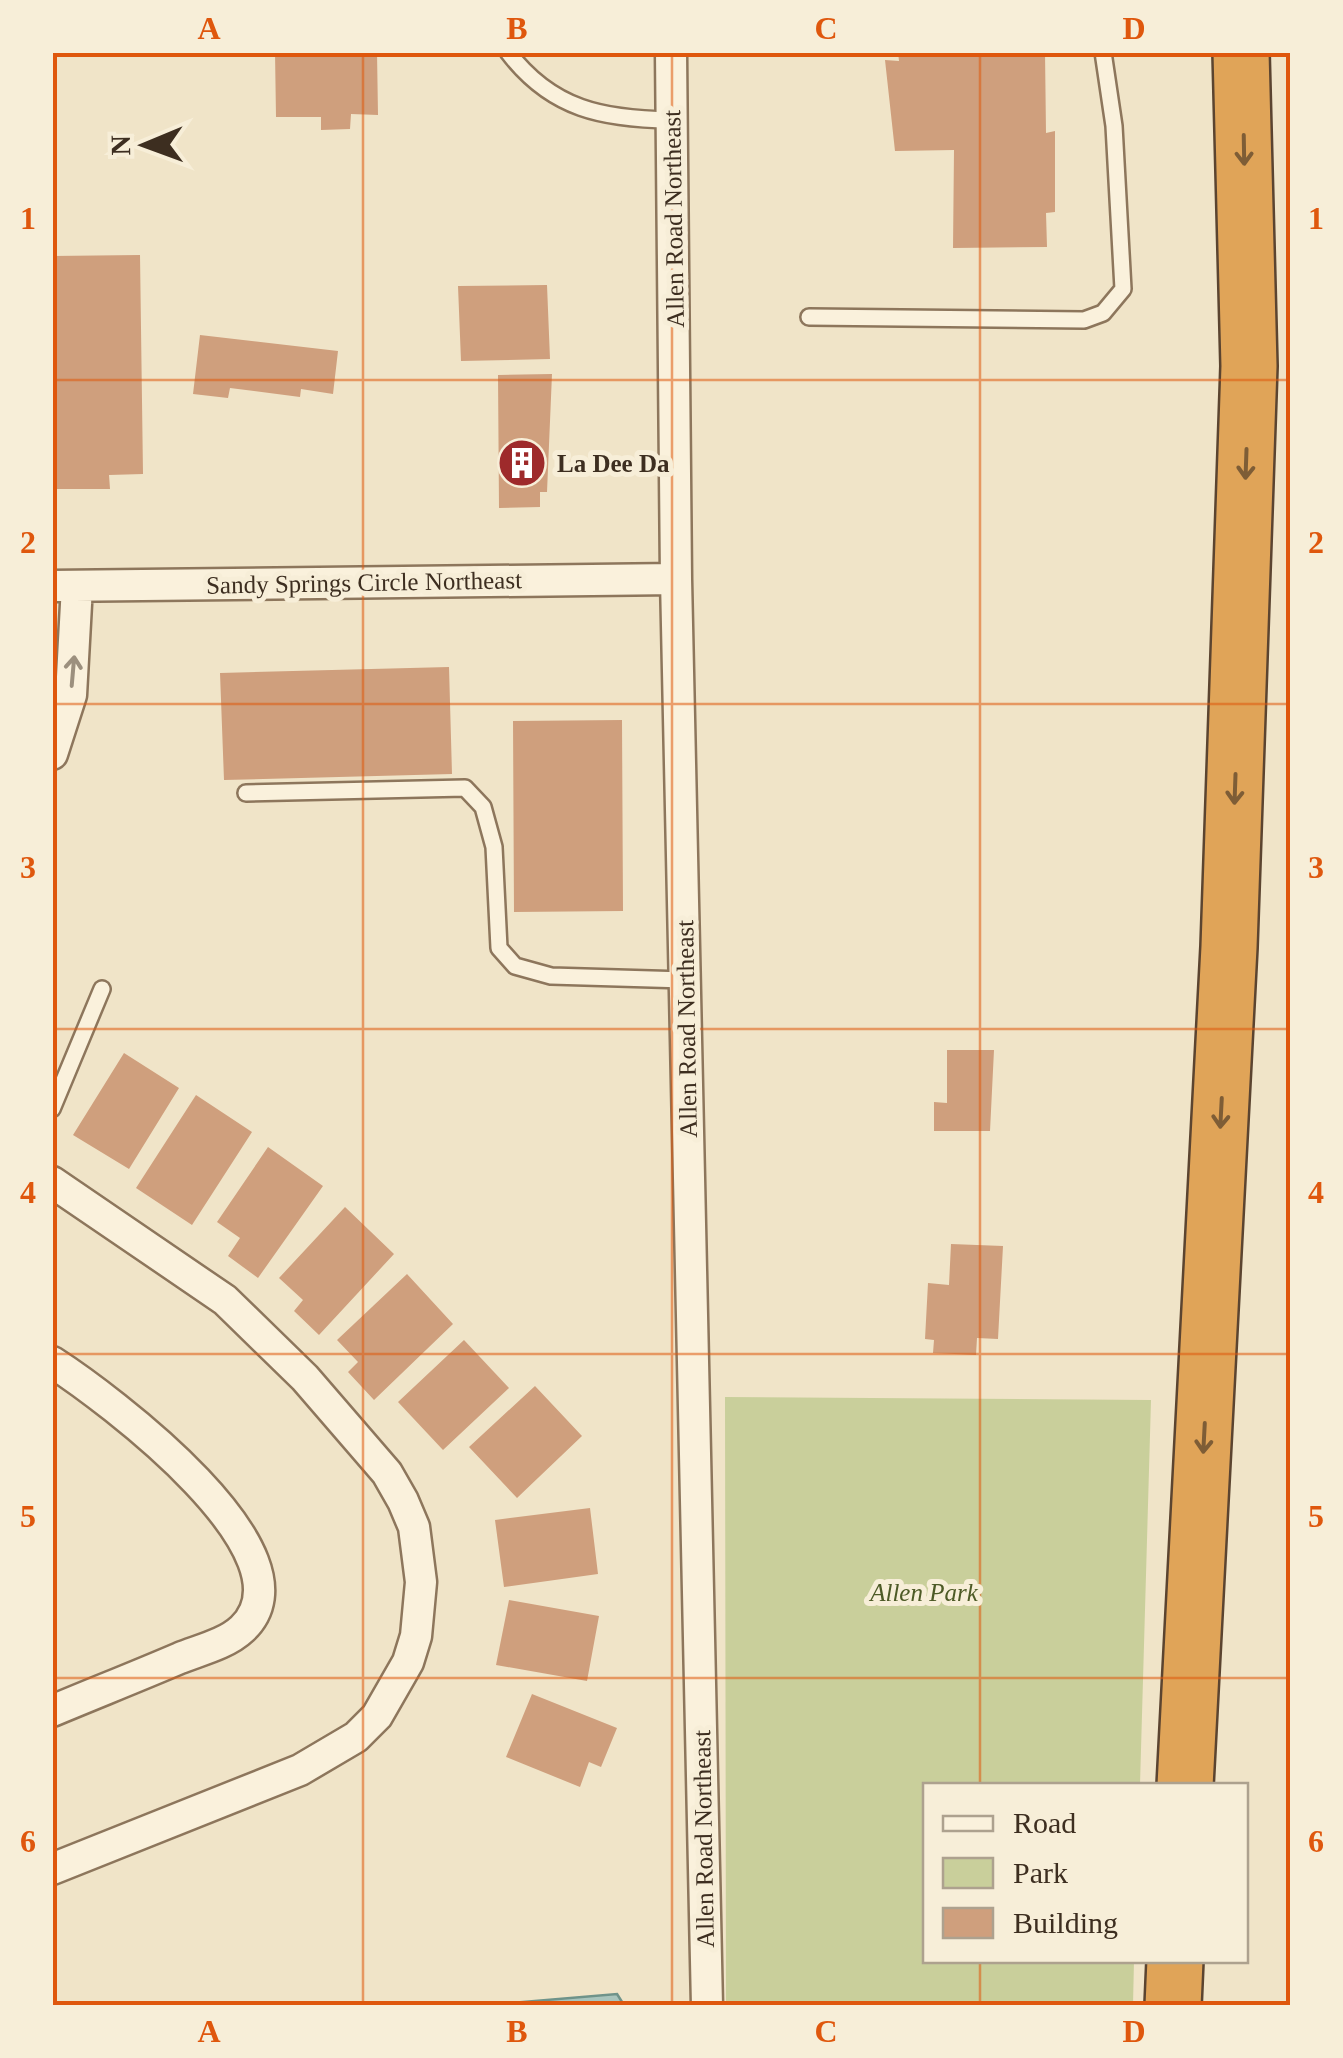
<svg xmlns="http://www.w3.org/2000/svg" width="1343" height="2058" viewBox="0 0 1343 2058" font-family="'Times New Roman',serif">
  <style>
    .green { fill: #c9cf9b }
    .water { fill: #a9c4bc; stroke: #6f938a; stroke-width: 2.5 }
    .building { fill: #cf9f7d }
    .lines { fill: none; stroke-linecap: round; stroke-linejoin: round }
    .service-casing { stroke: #8d765c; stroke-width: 20 }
    .minor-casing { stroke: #8d765c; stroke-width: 35 }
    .motorway-casing { stroke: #5b4430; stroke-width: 60 }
    .service { stroke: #faf1dc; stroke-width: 15 }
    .minor { stroke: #faf1dc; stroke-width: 30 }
    .motorway { stroke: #e0a458; stroke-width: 55 }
    .oneway { stroke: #7e5d36 }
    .oneway2 { stroke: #9c907e }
    .grid { fill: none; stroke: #df570d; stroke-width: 2.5; stroke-opacity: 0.55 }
    .labels { text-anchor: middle; stroke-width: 10; stroke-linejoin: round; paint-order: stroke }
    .street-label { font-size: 25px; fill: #3d2e20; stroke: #f7eed8 }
    .poi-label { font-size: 25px; font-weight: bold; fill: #3d2e20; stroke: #f7eed8; text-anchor: start }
    .park-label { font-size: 25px; font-style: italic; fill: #4d5a26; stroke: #f7eed8 }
    .neatline { fill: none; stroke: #df570d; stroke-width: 4 }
    .grid-label { font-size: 32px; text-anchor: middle; font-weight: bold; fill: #df570d }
  </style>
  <rect width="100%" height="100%" fill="#f0e4c8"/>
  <!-- green -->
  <path class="green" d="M725 1397 1151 1400 1140 1785 926 1786V1960L1134 1961 1133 2005H726Z"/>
  <!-- water -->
  <path class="water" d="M617 1994 624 2005H487Z"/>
  <!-- building -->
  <path class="building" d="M275 52H377L378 115 351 114 350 129 321 130V117H276Z
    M898 52H1045L1046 133 1055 131V212L1046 213 1047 247 953 248 954 150 895 151 885 60 899 61Z
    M140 255 143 474 109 475 110 489H52V256Z
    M547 285 550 359 461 361 458 286Z
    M200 335 338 351 333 394 301 389 300 397 230 388 228 398 193 394Z
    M552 374 547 492H540V507L499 508 498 375Z
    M449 667 452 774 224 780 220 673Z
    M622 720 623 911 514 912 513 721Z
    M947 1050H994L990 1131H934V1102L947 1103Z
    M124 1053 179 1088 129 1169 73 1135Z
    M196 1095 252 1132 192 1225 136 1188Z
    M268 1147 323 1186 258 1278 228 1256 240 1238 217 1222Z
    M345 1207 394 1254 319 1335 294 1311 303 1300 279 1278Z
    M951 1244 1003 1246 998 1339 977 1338 976 1355 933 1353 934 1340 925 1339 928 1283 949 1285Z
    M407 1274 453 1324 374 1400 348 1372 358 1362 337 1340Z
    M464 1340 509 1388 443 1450 398 1402Z
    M535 1386 582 1436 517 1498 469 1447Z
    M590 1508 598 1574 504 1587 495 1520Z
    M509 1600 599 1616 587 1681 496 1665Z
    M532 1694 617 1728 601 1767 589 1762 580 1787 506 1757Z"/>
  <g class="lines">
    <!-- service casing -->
    <g class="service-casing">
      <path id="service" d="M508 52C552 110 604 119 671 120
        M809 317 1084 320 1103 313 1123 289 1114 126 1103 52
        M246 793 465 788 483 807 494 847 499 948 515 966 551 976 685 980
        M52 1109 102 989"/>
    </g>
    <!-- minor casing -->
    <g class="minor-casing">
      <path id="minor" d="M671 52 676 579 707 2006
        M52 586 676 579
        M52 754 71 695 77 586
        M52 1182 225 1300 305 1378 387 1473 403 1501 414 1527 421 1582 416 1636 408 1662 377 1716 356 1737 300 1770 52 1869
        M52 1362C105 1396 321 1556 242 1629 226 1644 200 1650 180 1658 138 1676 95 1693 52 1711"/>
    </g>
    <!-- motorway casing -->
    <g class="motorway-casing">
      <path id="motorway" d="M1185 1786 1229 947 1249 366 1241 52
        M1173 2006 1175 1960"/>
    </g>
    <!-- service -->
    <use href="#service" class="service"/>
    <!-- minor -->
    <use href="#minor" class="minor"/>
    <!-- motorway -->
    <use href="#motorway" class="motorway"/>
  </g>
  <!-- one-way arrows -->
  <defs><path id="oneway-shaft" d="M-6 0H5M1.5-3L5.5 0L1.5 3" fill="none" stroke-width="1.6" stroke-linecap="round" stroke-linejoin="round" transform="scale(2.5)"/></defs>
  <g class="oneway">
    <use href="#oneway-shaft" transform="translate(1244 150) rotate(89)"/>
    <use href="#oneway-shaft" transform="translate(1246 464) rotate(92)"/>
    <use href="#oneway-shaft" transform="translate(1235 789) rotate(92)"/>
    <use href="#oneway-shaft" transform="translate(1221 1113) rotate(93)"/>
    <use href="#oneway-shaft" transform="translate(1204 1438) rotate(93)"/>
  </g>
  <use class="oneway2" href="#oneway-shaft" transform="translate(73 671) rotate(-85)"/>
  <!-- grid -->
  <path class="grid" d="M363 52V2006M672 52V2006M980 52V1786M52 380H1290M52 704H1290M52 1029H1290M52 1354H1290M52 1678H1290M980 1960V2006"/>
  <!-- icons -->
  <defs>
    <g id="building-disc" transform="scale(2.5)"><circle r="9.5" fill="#9e2a2b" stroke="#f7eed8"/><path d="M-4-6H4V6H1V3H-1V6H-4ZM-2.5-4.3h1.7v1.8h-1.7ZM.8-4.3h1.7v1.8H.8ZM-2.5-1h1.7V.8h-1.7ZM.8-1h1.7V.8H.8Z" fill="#fff"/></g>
  </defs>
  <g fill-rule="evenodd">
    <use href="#building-disc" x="522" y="463"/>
  </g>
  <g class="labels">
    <!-- street labels -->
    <g class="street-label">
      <text transform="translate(673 219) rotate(-91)" y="9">Allen Road Northeast</text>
      <text transform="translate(364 582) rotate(-1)" y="9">Sandy Springs Circle Northeast</text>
      <text transform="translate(686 1029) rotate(-91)" y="9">Allen Road Northeast</text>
      <text transform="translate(703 1839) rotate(-91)" y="9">Allen Road Northeast</text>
    </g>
    <!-- poi labels -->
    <g class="poi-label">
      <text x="557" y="472">La Dee Da</text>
    </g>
    <!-- park labels -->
    <g class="park-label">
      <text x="924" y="1601">Allen Park</text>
    </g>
  </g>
  <!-- border -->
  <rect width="1343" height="2058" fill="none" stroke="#f7eed8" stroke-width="110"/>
  <!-- legend -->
  <rect x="923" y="1783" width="325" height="180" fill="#f7eed8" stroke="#ada18e" stroke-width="2.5"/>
  <rect x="943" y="1816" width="50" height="15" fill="#faf1dc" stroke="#ada18e" stroke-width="2.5"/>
  <text x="1013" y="1833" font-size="30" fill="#3d2e20">Road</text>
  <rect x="943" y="1858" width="50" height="30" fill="#c9cf9b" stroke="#ada18e" stroke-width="2.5"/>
  <text x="1013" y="1883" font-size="30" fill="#3d2e20">Park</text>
  <rect x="943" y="1908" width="50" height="30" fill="#cf9f7d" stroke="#ada18e" stroke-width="2.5"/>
  <text x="1013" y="1933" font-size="30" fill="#3d2e20">Building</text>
  <!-- north arrow -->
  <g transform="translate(145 145) rotate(269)" stroke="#f7eed8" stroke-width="8" paint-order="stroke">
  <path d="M0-8L18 38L0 25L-18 38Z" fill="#3d2e20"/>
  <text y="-15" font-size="28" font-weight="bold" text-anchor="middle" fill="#3d2e20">N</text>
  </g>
  <rect x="55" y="55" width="1233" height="1948" class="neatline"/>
  <g class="grid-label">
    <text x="209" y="39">A</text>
    <text x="517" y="39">B</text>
    <text x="826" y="39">C</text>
    <text x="1134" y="39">D</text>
    <text x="28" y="229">1</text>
    <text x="1316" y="229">1</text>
    <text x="28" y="553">2</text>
    <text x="1316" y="553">2</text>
    <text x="28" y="878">3</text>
    <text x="1316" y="878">3</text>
    <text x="28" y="1203">4</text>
    <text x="1316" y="1203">4</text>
    <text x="28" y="1527">5</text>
    <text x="1316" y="1527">5</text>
    <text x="28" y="1852">6</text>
    <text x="1316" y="1852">6</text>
    <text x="209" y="2042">A</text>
    <text x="517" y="2042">B</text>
    <text x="826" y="2042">C</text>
    <text x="1134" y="2042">D</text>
  </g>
</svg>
